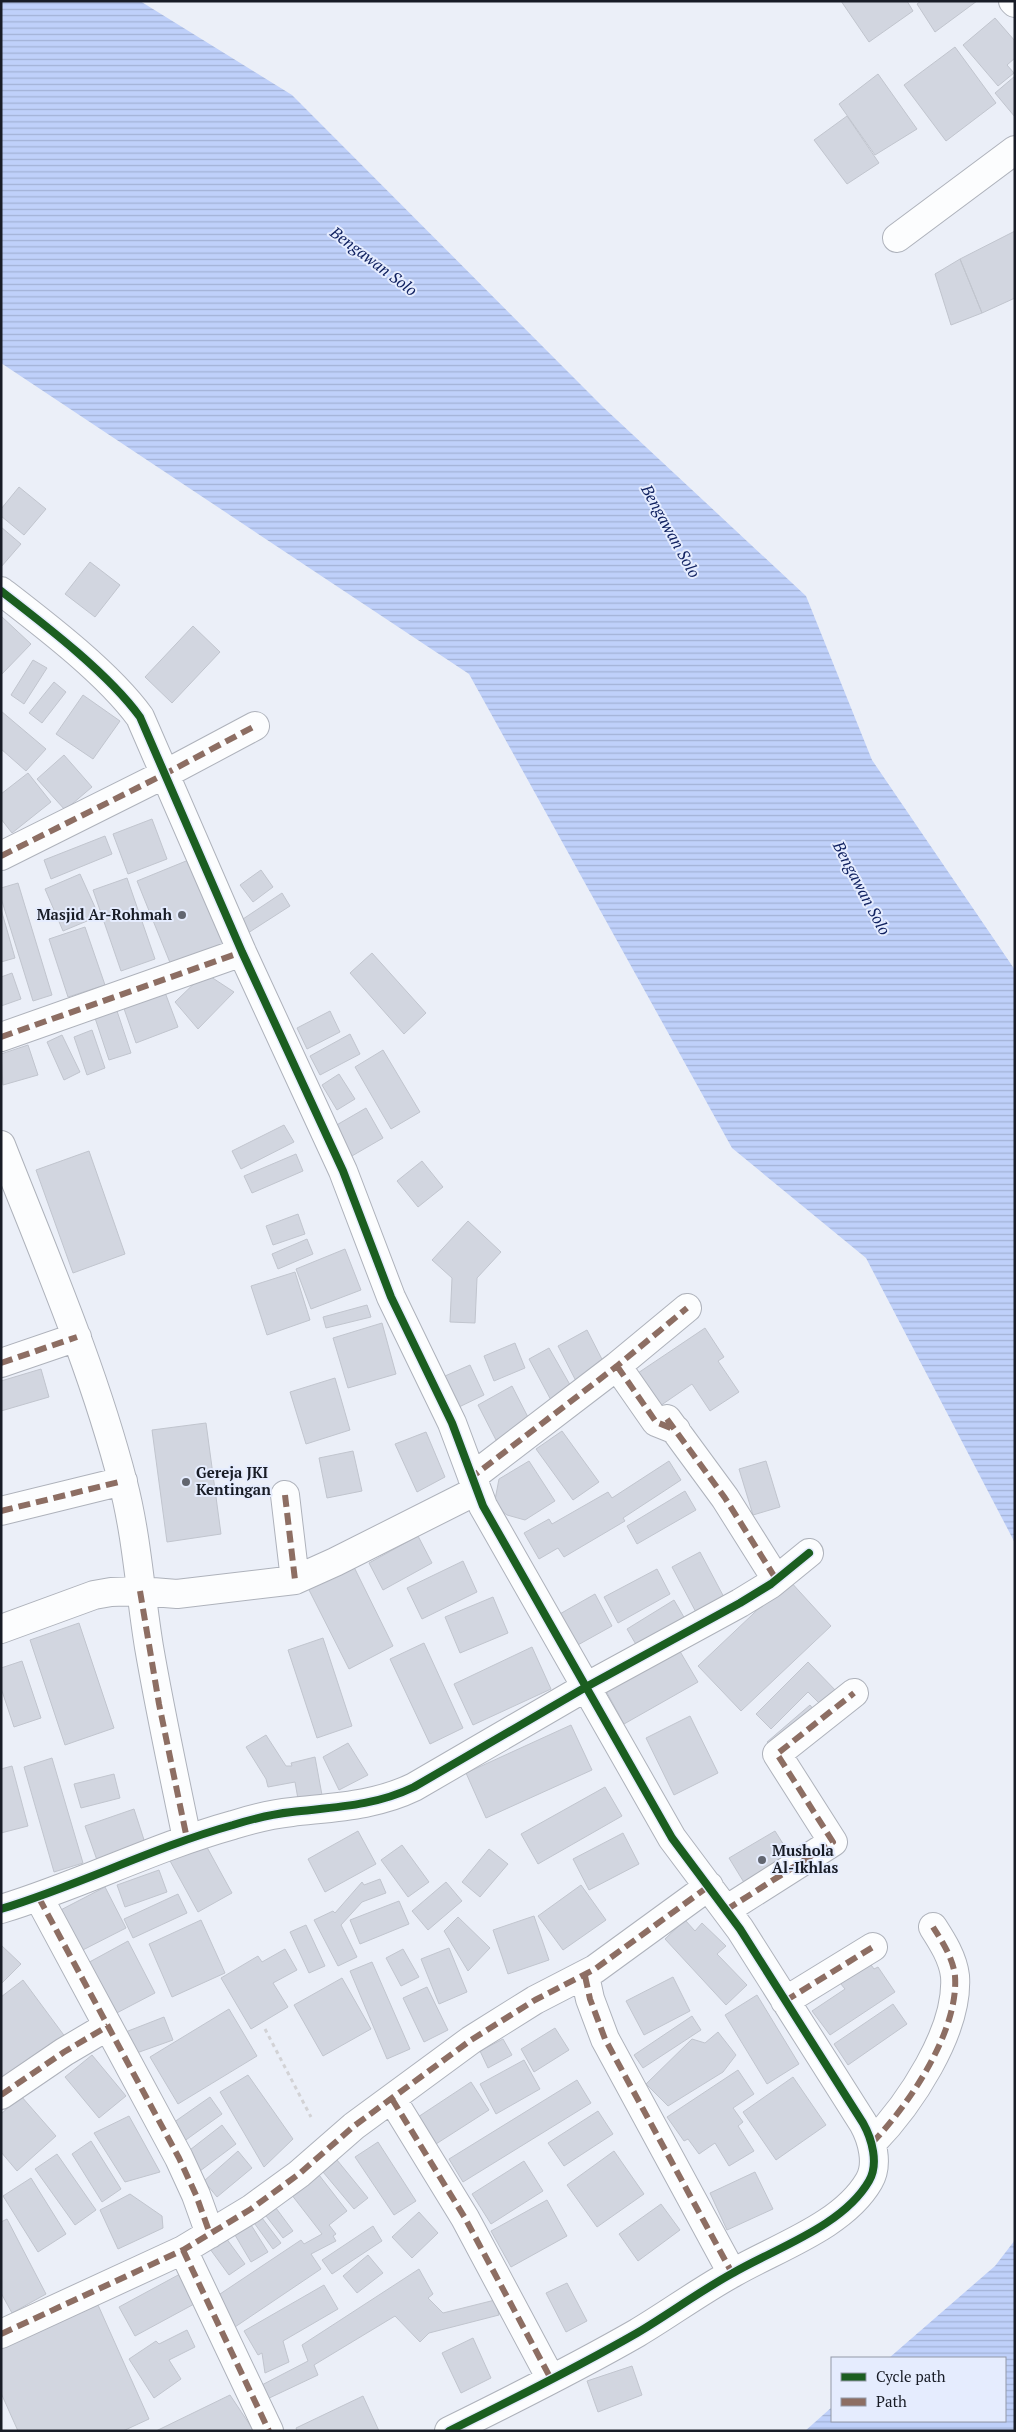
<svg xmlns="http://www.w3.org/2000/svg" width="1016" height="2432" viewBox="0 0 1016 2432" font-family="'PT Serif',serif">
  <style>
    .water { fill: url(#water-rules) }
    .building { fill: #d2d6e0; stroke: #c1c5ce }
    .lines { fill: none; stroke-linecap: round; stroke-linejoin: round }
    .minor-casing { stroke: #aeb2bb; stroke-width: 30 }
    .path { stroke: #d2d2d5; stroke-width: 3; stroke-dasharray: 4 4; stroke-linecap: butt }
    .minor { stroke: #fcfdfe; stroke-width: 28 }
    .quiet { stroke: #8d6e63; stroke-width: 6; stroke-dasharray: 12 6; stroke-linecap: butt }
    .cycleway-casing { stroke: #e5ecfe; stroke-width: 11 }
    .cycleway { stroke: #1b5e20; stroke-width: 8 }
    .poi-dot { fill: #626670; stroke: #e5ecfe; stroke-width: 2 }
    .labels { text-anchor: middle; stroke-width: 4; stroke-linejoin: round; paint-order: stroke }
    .poi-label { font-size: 15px; font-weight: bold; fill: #181c26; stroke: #e5ecfe; text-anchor: start }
    .water-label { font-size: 16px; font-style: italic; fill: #112261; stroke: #e5ecfe }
  </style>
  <defs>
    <pattern id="water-rules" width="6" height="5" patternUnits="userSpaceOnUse" patternTransform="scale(1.25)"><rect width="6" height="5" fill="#bfd0fa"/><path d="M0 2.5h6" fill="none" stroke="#a3b2d6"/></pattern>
  </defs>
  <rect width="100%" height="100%" fill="#ebeff8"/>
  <!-- water -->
  <path class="water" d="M1 1H140L292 95 603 407 806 596 872 760 1015 970V1543L866 1258 732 1148 469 674 1 363Z
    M1015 2240V2431H805L832 2407V2421H1005V2358H889L995 2266Z"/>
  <!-- building -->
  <path class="building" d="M841 1H907L913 11 869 42Z
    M921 1H977L935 32 917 4Z
    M995 18 1015 41V58L1007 65 1014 73 998 86 963 45Z
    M955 47 996 103 946 141 904 85Z
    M878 74 917 129 875 155 839 104Z
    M1015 76V117L995 93Z
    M847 116 879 163 847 184 814 140Z
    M1015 231V298L982 313 960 259Z
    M960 259 982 313 951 325 935 274Z
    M19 487 46 509 24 535 1 516V509Z
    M1 527 21 544 1 567Z
    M90 562 120 585 95 617 65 594Z
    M1 616 31 644 1 675Z
    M193 626 220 652 172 703 145 677Z
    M33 660 47 668 24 704 11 695Z
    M54 682 66 692 42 723 29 713Z
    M83 695 120 721 93 759 56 734Z
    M1 711 46 749 26 771 1 749Z
    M64 755 92 787 65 810 37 779Z
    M28 773 51 802 12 833 1 819V794Z
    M152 819 167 859 128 874 113 834Z
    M105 836 112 854 51 879 44 860Z
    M191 859 227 948 173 970 137 881Z
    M261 870 273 887 253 902 240 885Z
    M80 874 99 916 63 931 45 889Z
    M127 878 155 959 121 971 93 890Z
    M18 883 52 995 33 1001 1 898V888Z
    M282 893 290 906 248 933 240 921Z
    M1 909 15 958 1 962Z
    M85 927 105 985 68 997 49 939Z
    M372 953 426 1013 404 1034 350 973Z
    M12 973 21 999 1 1006V977Z
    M205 973 234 992 198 1029 175 1002Z
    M163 987 178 1027 136 1043 122 1003Z
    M116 1008 131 1053 109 1060 94 1015Z
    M330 1011 340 1032 307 1049 297 1028Z
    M92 1030 105 1068 87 1075 74 1037Z
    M350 1034 360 1054 320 1075 310 1056Z
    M62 1035 80 1072 64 1080 47 1042Z
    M28 1045 38 1075 3 1085 1 1054Z
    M383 1050 420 1112 391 1129 355 1067Z
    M339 1074 355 1099 337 1110 322 1085Z
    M366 1108 383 1138 345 1160 328 1130Z
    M284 1125 294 1142 241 1169 232 1151Z
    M89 1151 125 1254 73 1273 36 1170Z
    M296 1154 303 1171 252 1193 244 1176Z
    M422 1161 443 1187 418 1207 397 1181Z
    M298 1214 305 1234 273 1245 266 1226Z
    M468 1221 501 1252 477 1278 475 1323 450 1322 452 1278 432 1260Z
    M307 1239 313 1254 278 1269 272 1254Z
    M345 1249 361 1290 311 1309 296 1269Z
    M295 1272 310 1320 267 1335 251 1286Z
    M367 1305 371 1317 326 1328 323 1317Z
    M382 1323 396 1374 348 1388 333 1338Z
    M705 1328 724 1357 718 1361 739 1392 710 1411 692 1384 657 1408 635 1375Z
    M587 1330 606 1367 577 1383 558 1346Z
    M515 1343 525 1368 494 1381 484 1356Z
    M549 1348 573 1390 552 1402 529 1359Z
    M470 1365 484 1395 459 1407 445 1376Z
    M41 1369 49 1397 1 1411V1381Z
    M335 1378 350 1430 306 1444 290 1392Z
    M512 1386 530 1421 496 1440 478 1405Z
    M206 1423 221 1534 167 1542 152 1430Z
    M562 1431 599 1482 573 1500 536 1449Z
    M426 1432 445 1477 417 1492 395 1444Z
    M353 1451 362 1491 327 1498 319 1458Z
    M529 1461 555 1501 525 1520 507 1515 494 1505 499 1479Z
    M669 1461 681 1480 623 1518 625 1521 564 1557 558 1548 539 1559 524 1533 549 1519 552 1524 608 1492 612 1498Z
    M766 1461 780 1507 753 1515 739 1469Z
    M685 1491 696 1510 637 1544 627 1526Z
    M418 1536 432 1563 383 1590 369 1563Z
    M700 1552 726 1601 698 1616 672 1567Z
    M463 1561 477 1592 422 1619 407 1588Z
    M353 1565 393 1646 349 1669 308 1588Z
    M657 1569 670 1594 618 1623 604 1597Z
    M789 1580 831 1626 741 1711 698 1666Z
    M595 1594 612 1626 576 1646 558 1615Z
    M493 1597 508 1633 460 1653 445 1617Z
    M674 1600 685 1619 638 1648 627 1629Z
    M79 1623 114 1728 65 1745 30 1640Z
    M323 1638 352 1726 317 1738 288 1650Z
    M424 1643 463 1728 430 1744 390 1659Z
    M532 1647 551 1689 473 1725 454 1684Z
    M678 1648 698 1682 624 1724 605 1689Z
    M22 1661 41 1718 14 1727 1 1688V1668Z
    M808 1662 839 1694 825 1709 808 1692 771 1729 756 1714Z
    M810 1705 818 1715 775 1751 767 1742Z
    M690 1716 718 1773 674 1795 646 1738Z
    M571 1725 592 1770 486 1818 466 1773Z
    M266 1735 286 1766H292L291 1763 315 1757 322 1795 298 1799 295 1782 268 1787 266 1779 246 1747Z
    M348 1743 368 1775 339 1790 323 1757Z
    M52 1758 83 1863 54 1872 24 1767Z
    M12 1766 28 1826 1 1833V1769Z
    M114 1774 120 1798 81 1808 74 1784Z
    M605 1787 622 1816 538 1864 521 1834Z
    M134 1809 146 1846 98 1863 85 1826Z
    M358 1831 376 1864 325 1892 308 1859Z
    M775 1831 794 1861 748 1889 729 1858Z
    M623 1833 639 1864 589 1890 573 1859Z
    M203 1840 232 1893 198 1912 169 1859Z
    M402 1845 429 1882 408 1897 381 1860Z
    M489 1849 508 1864 480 1897 462 1882Z
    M159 1870 167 1892 125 1907 117 1885Z
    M380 1879 386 1893 362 1902 341 1925 357 1957 338 1966 314 1920 333 1911 335 1913 362 1882 364 1885Z
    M446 1882 462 1901 428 1930 412 1911Z
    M581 1885 606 1920 563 1950 538 1916Z
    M105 1887 126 1928 71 1956 51 1915Z
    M178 1894 187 1913 133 1938 124 1919Z
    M399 1901 409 1924 360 1944 350 1920Z
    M534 1916 549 1960 508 1974 493 1930Z
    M458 1917 490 1948 468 1971 444 1931Z
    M201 1920 225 1973 172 1997 149 1944Z
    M685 1920 695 1931 702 1923 726 1946 717 1954 747 1985 726 2005 665 1939Z
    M306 1925 325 1966 309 1973 290 1932Z
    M128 1941 155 1993 111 2016 84 1965Z
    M1 1945 21 1964 1 1984Z
    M449 1948 467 1992 439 2004 421 1959Z
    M285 1949 297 1970 273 1983 288 2007 251 2029 221 1978 258 1956 262 1962Z
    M403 1949 419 1977 401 1986 386 1958Z
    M866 1958 874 1969 878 1967 895 1992 830 2035 812 2011 845 1989 836 1978Z
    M372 1962 410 2049 387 2059 350 1971Z
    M673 1977 690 2011 644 2035 626 2001Z
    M342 1978 371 2029 323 2056 294 2005Z
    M23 1980 66 2038 1 2086V1997Z
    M427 1987 448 2030 424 2042 403 1998Z
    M757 1995 799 2064 767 2084 725 2015Z
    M893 2004 907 2024 848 2065 834 2044Z
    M229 2009 257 2056 178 2104 150 2057Z
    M692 2016 701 2030 643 2068 634 2055Z
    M164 2017 173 2040 131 2055 123 2033Z
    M555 2028 569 2050 534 2072 521 2049Z
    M718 2032 736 2055 723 2072 668 2106 646 2084 692 2039 705 2043Z
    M503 2039 512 2055 488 2068 480 2051Z
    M92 2055 126 2096 99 2118 65 2077Z
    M524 2060 540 2089 496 2114 480 2084Z
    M738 2070 754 2094 733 2108 743 2122 738 2126 754 2151 729 2166 715 2143 699 2154 688 2139 684 2141 667 2117Z
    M248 2075 293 2139 264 2167 220 2092Z
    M793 2077 826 2125 776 2160 743 2112Z
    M577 2080 591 2103 463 2182 449 2159Z
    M471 2082 489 2110 436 2144 418 2117Z
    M21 2096 56 2136 17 2171 1 2152V2114Z
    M210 2097 222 2114 183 2142 170 2125Z
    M598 2111 613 2134 564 2166 548 2143Z
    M129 2116 160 2172 125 2182 94 2133Z
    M222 2125 236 2144 200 2171 186 2153Z
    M91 2141 121 2189 102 2202 72 2154Z
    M378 2142 416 2201 394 2215 355 2157Z
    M238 2151 252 2168 217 2197 204 2181Z
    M614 2151 644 2194 597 2227 567 2185Z
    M57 2154 96 2210 75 2225 35 2169Z
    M337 2160 368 2198 354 2209 323 2172Z
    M524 2161 543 2191 491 2224 472 2194Z
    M755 2172 773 2209 727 2230 710 2193Z
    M319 2175 347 2211 329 2225 336 2234 333 2236 336 2241 311 2254 321 2269 232 2329 211 2300 301 2240 304 2244 322 2234 291 2194Z
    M31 2178 66 2234 38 2252 3 2196Z
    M130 2194 162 2216 163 2228 118 2249 100 2210Z
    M547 2200 567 2236 511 2267 491 2231Z
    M273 2204 293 2231 283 2238 263 2212Z
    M661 2204 680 2230 638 2261 619 2234Z
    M419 2212 438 2233 412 2258 392 2237Z
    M259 2214 281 2243 273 2249 252 2220Z
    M7 2219 46 2294 12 2313 1 2293V2222Z
    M248 2220 268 2252 251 2262 232 2230Z
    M373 2226 382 2241 332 2274 322 2260Z
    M226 2238 245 2264 229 2275 210 2249Z
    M368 2255 383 2273 357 2293 343 2276Z
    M419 2269 433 2294 428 2298 443 2313 495 2300 499 2315 429 2333 420 2342 395 2316 314 2365 318 2375 263 2401 258 2387 308 2361 302 2345Z
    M180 2274 196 2303 135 2336 119 2307Z
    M567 2283 587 2321 566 2332 546 2293Z
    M324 2285 338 2309 283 2341 289 2362 265 2373 262 2353 258 2355 244 2331Z
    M98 2305 149 2419 123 2431H18L1 2393V2347Z
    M187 2330 195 2347 169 2360 181 2379 154 2398 129 2359 156 2341 159 2344Z
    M473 2338 491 2378 461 2393 442 2353Z
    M632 2366 642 2395 598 2412 587 2381Z
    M230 2395 254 2431H156Z
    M363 2396 379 2431H297L296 2428Z"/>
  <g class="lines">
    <!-- minor casing -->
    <g class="minor-casing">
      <path id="minor" d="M1013 1 1015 3
        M897 238 1015 150
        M1 591C45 625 108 673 140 717L242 952 343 1171 391 1297 452 1423 483 1506 672 1838 740 1929 863 2123C872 2139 879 2164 869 2181 843 2226 776 2248 733 2273 700 2291 669 2314 637 2333 576 2368 512 2400 449 2431
        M1 856 165 774 255 726
        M1 1037 242 952
        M1 1145C45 1257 93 1367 123 1483 137 1537 140 1592 149 1647 160 1711 174 1775 187 1839
        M1 1363 77 1337
        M617 1366 656 1422 676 1430
        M667 1419 725 1498 776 1579
        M472 1477 617 1366 687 1308
        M285 1495 295 1580
        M1 1511 123 1481
        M1 1629 94 1595 111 1592 140 1591 177 1594 295 1580 335 1562 476 1491
        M39 1898 179 2158 196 2195 210 2234
        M1 1909C80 1885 154 1847 233 1825 252 1819 273 1814 292 1812 335 1807 375 1806 414 1787L586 1687 740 1603 771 1584 809 1553
        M726 1910 833 1842 777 1754 854 1693
        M585 1976 590 1999 605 2039 732 2273
        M785 2001 873 1947
        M1 2095 64 2052 108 2026
        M392 2099 465 2218 551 2379
        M872 2143C909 2105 959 2031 955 1976 953 1958 942 1941 933 1927
        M183 2250 269 2431
        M1 2334 183 2250 251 2209 299 2174 354 2126 471 2040 535 2000 595 1969 709 1886"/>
    </g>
    <!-- path -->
    <path class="path" d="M265 2029 311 2117"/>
    <!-- minor -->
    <use href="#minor" class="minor"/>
    <!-- quiet -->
    <path class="quiet" d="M1 856 165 774 255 726
      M1 1037 242 952
      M1 1363 77 1337
      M617 1366 656 1422 676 1430
      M667 1419 725 1498 776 1579
      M471 1473 472 1477 617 1366 687 1308
      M285 1495 295 1580
      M1 1511 123 1481
      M140 1591 159 1704 187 1839
      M39 1898 179 2158 196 2195 210 2234
      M726 1910 833 1842 777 1754 854 1693
      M585 1976 590 1999 605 2039 732 2273
      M785 2001 873 1947
      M1 2095 64 2052 108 2026
      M392 2099 465 2218 551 2379
      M872 2143C909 2105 959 2031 955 1976 953 1958 942 1941 933 1927
      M183 2250 269 2431
      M1 2334 183 2250 251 2209 299 2174 354 2126 471 2040 535 2000 595 1969 709 1886 711 1889"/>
    <!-- cycleway casing -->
    <g class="cycleway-casing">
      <path id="cycleway" d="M1 591C45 625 108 673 140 717L242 952 343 1171 391 1297 452 1423 483 1506 672 1838 740 1929 863 2123C872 2139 879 2164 869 2181 843 2226 776 2248 733 2273 700 2291 669 2314 637 2333 576 2368 512 2400 449 2431
        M1 1909C80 1885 154 1847 233 1825 252 1819 273 1814 292 1812 335 1807 375 1806 414 1787L586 1687 740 1603 771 1584 809 1553"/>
    </g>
    <!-- cycleway -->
    <use href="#cycleway" class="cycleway"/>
  </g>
  <!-- markers -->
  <g class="poi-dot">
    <circle cx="182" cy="915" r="5"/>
    <circle cx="186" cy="1482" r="5"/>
    <circle cx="762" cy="1860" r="5"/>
  </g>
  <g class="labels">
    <!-- poi labels -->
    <g class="poi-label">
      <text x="172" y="920" text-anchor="end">Masjid Ar-Rohmah</text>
      <text x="196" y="1478">Gereja JKI<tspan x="196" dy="17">Kentingan</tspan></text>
      <text x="772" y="1856">Mushola<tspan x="772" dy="17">Al-Ikhlas</tspan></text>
    </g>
    <!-- water labels -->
    <g class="water-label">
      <text transform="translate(374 261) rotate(37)" y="6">Bengawan Solo</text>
      <text transform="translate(671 531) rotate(61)" y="6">Bengawan Solo</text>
      <text transform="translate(862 888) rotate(62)" y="6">Bengawan Solo</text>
    </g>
  </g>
  <!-- border -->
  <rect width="1016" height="2432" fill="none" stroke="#181c26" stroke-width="5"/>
  <!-- legend -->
  <rect x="831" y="2357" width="175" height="65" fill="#e5ecfe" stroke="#9399a8"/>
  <rect x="841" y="2373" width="25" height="8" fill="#1b5e20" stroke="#9399a8"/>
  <text x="876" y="2382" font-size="15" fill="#181c26">Cycle path</text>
  <rect x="841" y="2398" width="25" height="8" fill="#8d6e63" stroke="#9399a8"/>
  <text x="876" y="2407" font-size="15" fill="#181c26">Path</text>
</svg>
